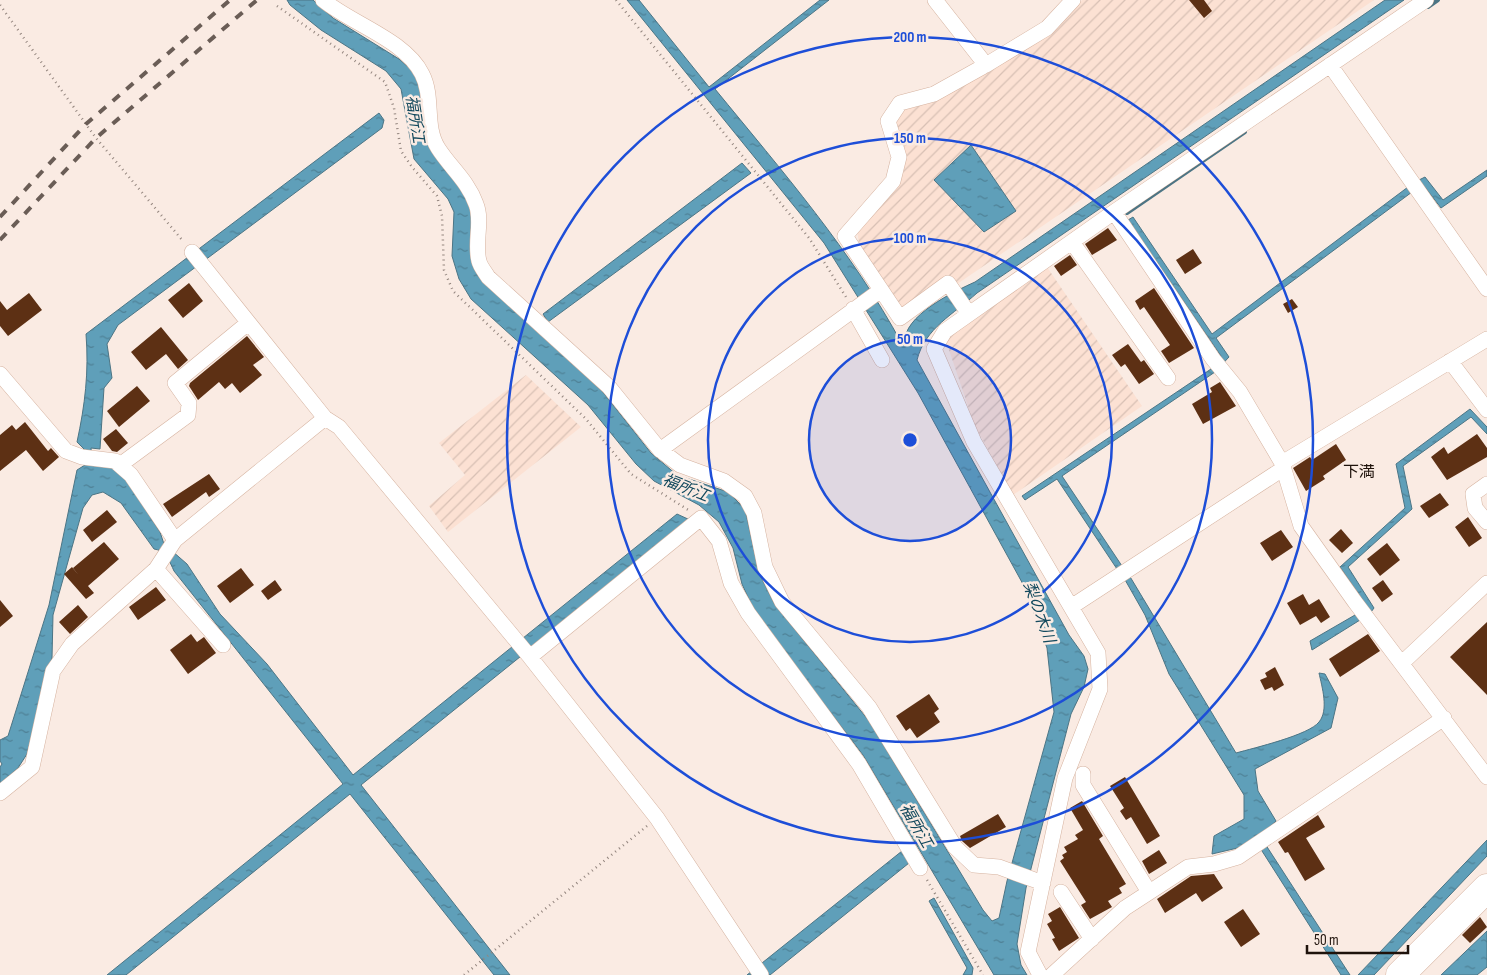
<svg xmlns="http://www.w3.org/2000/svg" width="1487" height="975" viewBox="0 0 1487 975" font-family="'Sofia Sans Condensed','Noto Sans JP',sans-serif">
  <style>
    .industrial { fill: url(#industrial-furrows) }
    .water { fill: url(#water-ripples); stroke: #4c7585 }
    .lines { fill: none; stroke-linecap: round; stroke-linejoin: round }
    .stream { stroke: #4c7585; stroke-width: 4 }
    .building { fill: #5d3014 }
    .street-casing { stroke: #d6b3a0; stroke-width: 16 }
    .highway-casing { stroke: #d6b3a0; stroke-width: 29 }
    .path { stroke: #94867f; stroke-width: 2.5; stroke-dasharray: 1 4; stroke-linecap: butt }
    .street { stroke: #fff; stroke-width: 15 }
    .highway { stroke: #fff; stroke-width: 28 }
    .rail { stroke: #6a5d56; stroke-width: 4; stroke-dasharray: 9 9; stroke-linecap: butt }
    .ring { fill: none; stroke: #1d4ed8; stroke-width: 2.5 }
    .labels { text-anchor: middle; stroke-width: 5; stroke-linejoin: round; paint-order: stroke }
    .water-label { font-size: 16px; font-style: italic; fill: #144a5e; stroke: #faebe3 }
    .neighbourhood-label { font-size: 16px; fill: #1e120b; stroke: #faebe3 }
    .centre { fill: #1d4ed8; stroke: #faebe3; stroke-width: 2.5 }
    .ring-label { font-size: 15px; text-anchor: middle; font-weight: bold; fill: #1d4ed8; stroke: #faebe3; stroke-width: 5; stroke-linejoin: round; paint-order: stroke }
  </style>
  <defs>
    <pattern id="industrial-furrows" width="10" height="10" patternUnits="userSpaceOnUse" patternTransform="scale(1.25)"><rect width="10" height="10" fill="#fce1d3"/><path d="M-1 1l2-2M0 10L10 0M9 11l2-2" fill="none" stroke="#d8c0b4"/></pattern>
    <pattern id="water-ripples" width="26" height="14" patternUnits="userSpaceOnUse" patternTransform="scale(1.25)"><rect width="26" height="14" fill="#5f9fb9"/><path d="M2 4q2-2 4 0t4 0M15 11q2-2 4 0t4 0" fill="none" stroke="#4e8095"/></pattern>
  </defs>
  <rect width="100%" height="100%" fill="#faebe3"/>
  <!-- industrial -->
  <path class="industrial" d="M1082 0H1374L941 295 910 320 859 244 857 229 903 175 906 158 894 122 903 109 1054 31Z
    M1047 267 1142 406 1013 495 974 424 945 338Z
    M526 375 581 427 448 532 429 506 465 475 439 443Z"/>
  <!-- water -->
  <path class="water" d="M287 0H313L333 18 399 59 415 73 424 94 426 137 472 204 482 280 602 391 651 453 677 475 728 492 745 509 759 573 775 605 869 721 983 910 992 921 999 918 1007 881 1054 712 1047 648 1024 586 918 393 824 243 627 0H639L709 87 820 0H829L715 89C782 171 852 251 902 344L905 343C902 316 955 291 975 282L1385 0H1404L977 293C954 314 925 328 917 360L1069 635 1084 656 1088 669 1084 687 1071 714 1026 888 1017 944 1021 965 1027 975H994L863 755 756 615 742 584 733 548 719 522 699 505 654 481 636 464 588 405 471 299 459 279 452 256 454 212 448 199 414 159 401 89 386 71 321 30 290 5Z
    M379 113 384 120 382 128 118 325 107 344 112 378 104 388 100 449 91 448 92 463 112 468 125 478 160 532 164 544 187 564 220 614 267 664 353 775 677 514 690 520 361 785 510 975H494L350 794 126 975H107L343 784 174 571C170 562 165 550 154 549L121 503 103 492 92 495 83 508 53 615 52 658 27 754 18 768 0 784V767L2 764 0 761V740L8 736 49 605 77 470 85 465 84 449 77 442C85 405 89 372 86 334Z
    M971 145 1016 211 984 232 934 180Z
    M742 163 751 173 548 322 543 314Z
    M1487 170V176L1441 208 1424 186H1421L1417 181 1425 177 1443 200Z
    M1408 187 1412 192 1216 338 1229 357 1215 372 1062 476 1122 566 1117 569 1057 479 1025 500 1022 496 1211 369 1221 356 1128 220 1133 217 1212 334Z
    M1470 409 1487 427V434L1471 417 1403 466 1412 509 1348 567 1374 608 1371 612 1340 567 1405 508 1396 464Z
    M1129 575 1236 753C1254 748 1309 735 1319 722 1329 710 1322 687 1319 673L1325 674 1338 698 1331 728 1255 769 1258 791 1276 821 1260 836 1350 975H1341L1255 840 1246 846 1212 854 1214 836 1244 819V795L1169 674 1145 615 1124 578Z
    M1355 615 1360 620 1312 650 1310 641Z
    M1487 840V856L1374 975H1358Z
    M902 851 909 863 770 975H747Z
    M934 898 973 968 972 975H963L967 968 929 901Z
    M1487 931V967L1477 975H1441Z"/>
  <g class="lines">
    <!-- stream -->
    <path class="stream" d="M1428 7 1438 0
      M1127 213 1245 132"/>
  </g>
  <!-- building -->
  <path class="building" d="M1189 0H1204L1212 11 1204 18Z
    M1108 228 1117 240 1092 255 1085 244Z
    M1193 249 1202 263 1185 274 1176 260Z
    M1070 255 1077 265 1061 276 1054 266Z
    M189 283 203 301 183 318 168 300Z
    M1154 288 1194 348 1169 363 1161 351 1170 345 1144 307 1140 310 1135 301Z
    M29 293 42 310 8 336 0 326V301L7 310Z
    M1292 299 1298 307 1288 313 1283 304Z
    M161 327 188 360 178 369 166 354 146 370 131 352Z
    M247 336 264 357 253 365 262 375 240 393 232 383 225 389 219 382 198 400 189 386 190 383Z
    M1128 344 1141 362 1144 360 1154 374 1139 384 1125 364 1121 367 1112 355Z
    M1220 382 1236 406 1203 424 1192 404 1212 392 1210 388Z
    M137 386 150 401 119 427 107 411Z
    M25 422 48 451 51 448 59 457 43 471 26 450 0 471V435L12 425 16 430Z
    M116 429 128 443 117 452 112 451 103 439Z
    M1477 434 1487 448V457L1447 480 1431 457 1444 447 1448 454Z
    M1336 444 1346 460 1323 476 1325 479 1306 491 1293 468 1310 457 1312 460Z
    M209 474 220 489 209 497 206 492 172 517 163 504Z
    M1440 493 1449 505 1429 518 1420 506Z
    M107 510 117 522 92 542 83 530Z
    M1468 517 1482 538 1469 547 1455 527Z
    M1341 529 1353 543 1342 553 1329 540Z
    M1281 530 1293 547 1272 561 1260 543Z
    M104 542 119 559 88 586 94 593 86 599 64 574 72 567 79 576 73 568Z
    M1387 543 1400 560 1380 576 1367 559Z
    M241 568 254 585 230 603 217 586Z
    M275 580 282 590 268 600 261 591Z
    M1383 580 1393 594 1382 602 1372 588Z
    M156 587 166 600 138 620 129 607Z
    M1303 594 1309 605 1319 599 1330 617 1321 623 1316 616 1300 625 1287 603Z
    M0 600 13 616 0 627Z
    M78 605 88 617 70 634 59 622Z
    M1487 622V695L1450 657Z
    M191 634 197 642 204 637 216 653 188 674 170 650Z
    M1368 634 1380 651 1340 677 1329 659Z
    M1275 667 1284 685 1274 691 1272 687 1265 690 1260 680 1267 677 1265 673Z
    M929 694 939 709 934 713 940 722 917 738 910 728 906 731 896 716Z
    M1125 777 1160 836 1147 844 1131 817 1126 820 1120 811 1124 808 1110 786Z
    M1082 801 1103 836 1099 839 1126 884 1119 888 1122 893 1108 901 1112 907 1090 919 1081 905 1086 902 1060 861 1064 858 1062 855 1067 852 1064 847 1078 839 1075 835 1083 830 1070 808Z
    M998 814 1006 827 970 848 962 841 960 836Z
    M1318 815 1325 827 1306 838 1325 869 1305 881 1288 852 1285 853 1278 842Z
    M1159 850 1167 863 1149 874 1142 861Z
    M1214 874 1223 888 1202 902 1196 893 1165 913 1157 899 1191 876Z
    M1060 907 1079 938 1059 951 1052 939 1055 938 1047 924 1052 921 1048 914Z
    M1243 909 1260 934 1241 947 1224 922Z
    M1480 917 1487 927 1470 943 1462 935Z"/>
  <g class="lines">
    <!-- street casing -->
    <g class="street-casing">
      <path id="street" d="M323 0C352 24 405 40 422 74 434 97 424 126 438 148 450 167 468 181 476 204 483 221 474 243 479 261 480 266 485 272 488 277L609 387 660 450 680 465 724 481 745 496 754 513 765 567 782 602 869 707 955 847 974 865 999 867 1043 883
        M935 0 986 65
        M1330 65 1487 289
        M1114 212 1213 359 1240 392 1282 463 1301 526 1355 602 1487 777
        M1072 242 1168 378
        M192 252 325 418 339 427 530 657 657 818 761 975
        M853 309 882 360
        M969 314 948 283 900 318 845 236 893 181 899 157 888 121 900 103 934 94 986 65 1047 28 1073 0
        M1450 361 1487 410
        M0 374 66 451 82 457 115 461 131 475 175 540
        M660 450 881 290
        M1282 463 1487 339
        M120 465 188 415 189 403 175 383 248 323
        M1487 484 1473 494 1475 508 1487 522
        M156 569 223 645
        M1071 607 1278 472 1285 473
        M530 657 701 518 719 541 731 583 748 613 859 764 920 868
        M1402 663 1487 583
        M1083 774V785L1149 892
        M0 793 32 767 53 671 72 644 156 569 175 540 325 418
        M1061 892 1092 939
        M1040 975 1028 952 1065 778 1100 689 1098 653 974 442 934 349 945 331 1114 212 1426 0
        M1052 975 1125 908 1188 867 1214 864 1238 857 1444 718"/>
    </g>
    <!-- highway casing -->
    <g class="highway-casing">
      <path id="highway" d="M1400 975 1487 888"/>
    </g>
    <!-- path -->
    <path class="path" d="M616 0 809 238 846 297
      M0 5 96 138 183 241
      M277 6 385 82 394 108 401 151 412 167 437 196 442 216 444 270 453 291 586 419 631 474 690 511
      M927 880 983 975
      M464 975 647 826"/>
    <!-- street -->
    <use href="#street" class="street"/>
    <!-- highway -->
    <use href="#highway" class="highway"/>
    <!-- rail -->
    <path class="rail" d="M0 217 86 124 230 0
      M0 240 96 138 257 0"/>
  </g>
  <!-- distance rings -->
  <circle cx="910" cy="440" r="101" fill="#1d4ed8" fill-opacity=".12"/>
  <g class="ring">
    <circle cx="910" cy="440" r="101"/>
    <circle cx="910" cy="440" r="202"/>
    <circle cx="910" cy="440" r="302"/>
    <circle cx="910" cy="440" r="403"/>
  </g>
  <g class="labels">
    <!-- water labels -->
    <g class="water-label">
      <text transform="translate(416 119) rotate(81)" y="6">福所江</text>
      <text transform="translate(686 487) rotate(22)" y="6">福所江</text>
      <text transform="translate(1040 612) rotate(70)" y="6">梨の木川</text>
      <text transform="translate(917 825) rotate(60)" y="6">福所江</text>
    </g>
    <!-- neighbourhood labels -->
    <g class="neighbourhood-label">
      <text x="1359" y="477">下満</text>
    </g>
  </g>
  <circle cx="910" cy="440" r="8" class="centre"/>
  <g class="ring-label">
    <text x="910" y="42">200 m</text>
    <text x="910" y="143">150 m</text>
    <text x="910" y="243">100 m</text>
    <text x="910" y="344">50 m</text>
  </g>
  <!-- scale -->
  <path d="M1307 945v8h101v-8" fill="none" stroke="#1e120b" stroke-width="2.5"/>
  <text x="1314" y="945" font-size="15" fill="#1e120b" stroke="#faebe3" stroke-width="4" paint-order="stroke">50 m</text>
</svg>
